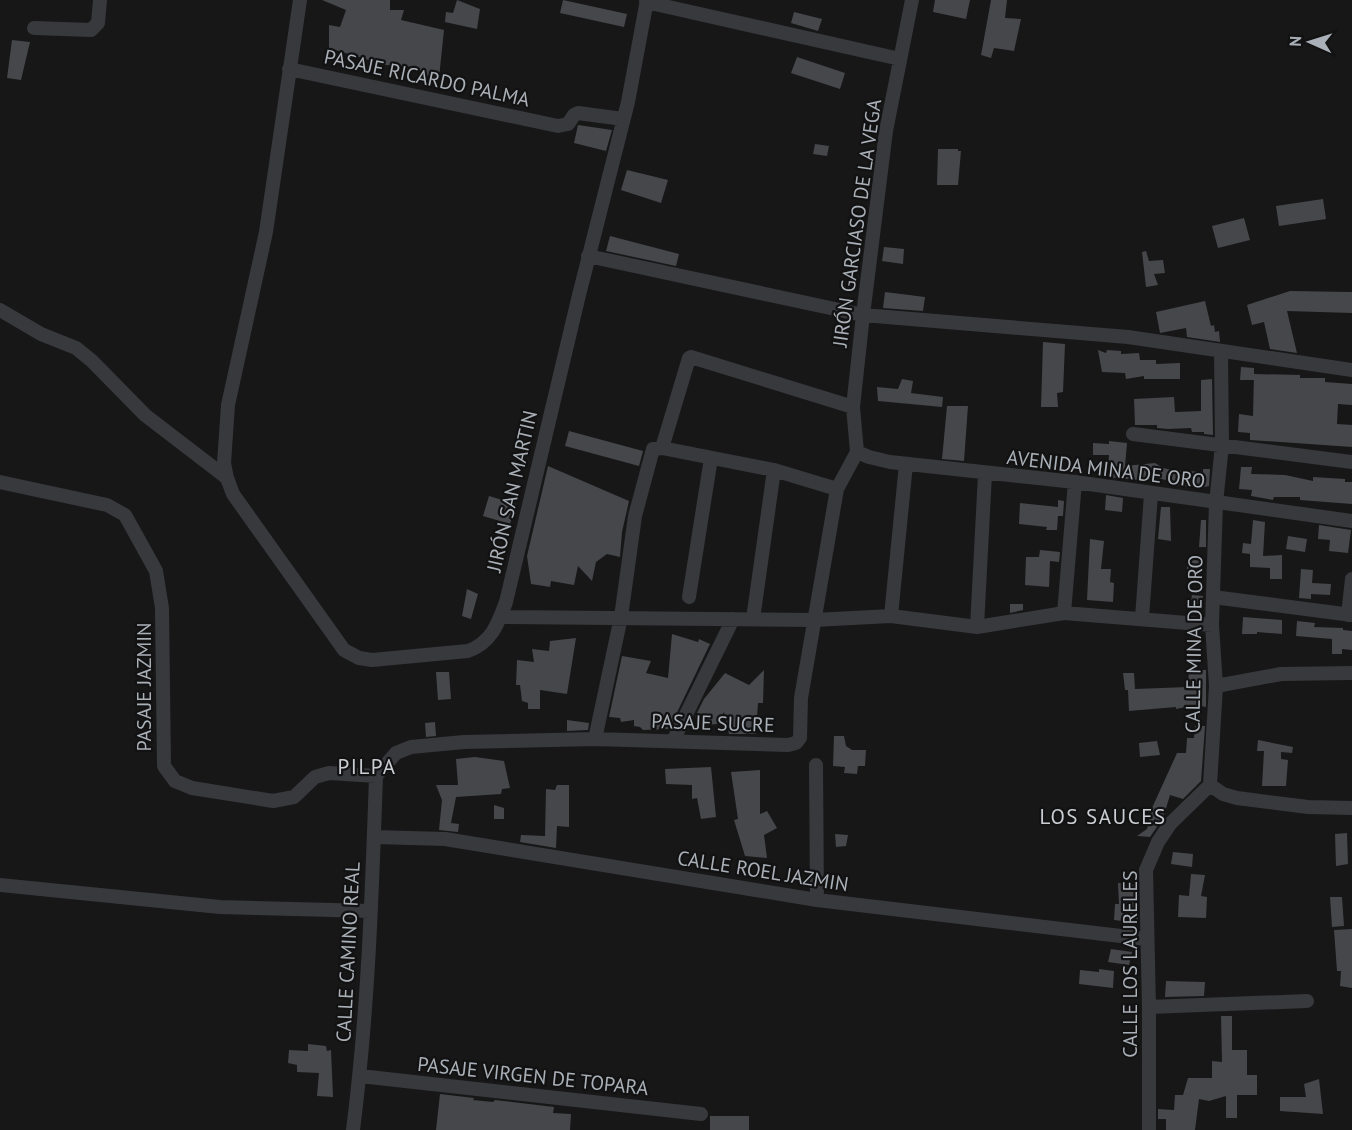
<svg xmlns="http://www.w3.org/2000/svg" width="1352" height="1130" viewBox="0 0 1352 1130" font-family="'PT Sans',sans-serif">
  <style>
    .building { fill: #46474b }
    .lines { fill: none; stroke-linecap: round; stroke-linejoin: round }
    .minor { stroke: #38393d; stroke-width: 14 }
    .labels { text-anchor: middle; stroke-width: 4.5; stroke-linejoin: round; paint-order: stroke }
    .street-label { font-size: 20px; fill: #aab0b7; stroke: #121213 }
    .neighbourhood-label { font-size: 21px; letter-spacing: 1.5px; fill: #caced3; stroke: #121213 }
  </style>
  <rect width="100%" height="100%" fill="#171718"/>
  <!-- building -->
  <path class="building" d="M322 0H390V10H404L401 20 444 30 439 78 428 76 416 67 371 64 372 61 329 48V25L340 27 346 10Z
    M457 0 480 9 477 29 445 22 446 12 453 13Z
    M563 0 627 14 624 27 560 13Z
    M935 0H970L966 19 933 12Z
    M991 0H1007L1005 18 1021 19 1014 51 994 48 991 58 981 55Z
    M794 12 822 19 818 31 791 23Z
    M12 40 30 42 21 80 7 78Z
    M797 57 845 73 840 89 791 73Z
    M578 125 612 130 606 151 574 143Z
    M815 144 829 146 827 156 813 154Z
    M938 149H958V151H961L958 185H937Z
    M627 170 668 180 661 203 621 190Z
    M1323 199 1326 219 1279 226 1276 206Z
    M1244 218 1250 240 1218 248 1212 226Z
    M610 236 679 254 676 266 606 251Z
    M884 247 904 249 903 264 882 261Z
    M1146 251 1149 261 1163 260 1165 273 1154 274 1158 285 1146 287 1142 252Z
    M1290 291 1352 292V313L1287 311 1297 353 1270 349 1264 322 1252 325 1247 305Z
    M885 292 925 297 923 311 883 308Z
    M1205 301 1211 326 1214 325 1215 332 1219 331 1220 342 1187 337 1186 328 1160 333 1156 312Z
    M1043 342 1065 344 1063 392 1057 393 1058 407H1041Z
    M1098 350 1106 353 1107 350 1121 351V354L1139 353 1140 360H1156V364L1180 363V379H1144V376L1126 379 1125 373 1102 372Z
    M1241 367 1254 368V380H1240Z
    M1254 374 1300 375V378H1325V382L1352 384V405L1338 404 1337 424 1352 425V447L1250 440V433L1238 432 1239 414 1253 416Z
    M902 379 913 381 911 393 943 397 942 407 878 401 877 387 898 389Z
    M1212 379 1213 435 1204 434V432H1192L1191 428 1168 429 1157 428V425H1135L1134 399 1174 397 1175 412 1201 411V380Z
    M947 406H968L964 461 942 459Z
    M569 431 643 451 639 466 565 446Z
    M1109 441 1127 443 1125 466 1155 463 1163 468 1172 470 1203 472V469H1210L1209 486 1200 488 1175 485V481L1165 480 1149 475 1148 481 1107 477 1109 455H1093V443L1109 444Z
    M548 466 629 501 622 532 620 557 607 554 596 562 592 581 578 566 574 585 551 581 550 587 531 584 527 556Z
    M1241 467H1252L1251 474 1285 475 1313 481V477L1345 479V482H1352V504L1300 500V497H1274L1273 500 1251 496 1252 490 1239 489Z
    M1106 495 1123 498 1122 512 1105 510Z
    M489 496 516 504 510 524 483 516Z
    M1058 500 1064 501 1063 516H1058L1057 530H1046L1047 527 1019 524 1020 503 1058 507Z
    M1161 507H1170L1171 541 1158 539Z
    M1201 520H1206V547H1199Z
    M1253 520 1265 522 1263 556 1282 555V579H1270V568L1250 567V554L1242 553 1243 543 1251 544Z
    M1319 525 1351 530 1348 553 1329 551 1330 540 1318 539Z
    M1288 536 1307 539 1305 552 1286 549Z
    M1090 539 1104 541 1101 569H1111L1110 582 1114 583 1113 602 1087 600Z
    M1040 550 1060 552 1059 562 1050 561 1049 587 1025 585 1026 557H1039Z
    M1188 559 1203 561 1202 571 1187 569Z
    M1301 569 1313 570 1312 583 1331 584 1330 595 1311 594V599L1299 598Z
    M467 589 478 594 471 619 462 616Z
    M1192 595 1203 596 1202 609 1190 608Z
    M1010 604H1023V610L1010 613Z
    M1243 617 1282 620V634L1257 632V634H1242Z
    M1297 621 1315 623 1314 627 1343 628V630L1352 631V650L1342 649V654H1332V639L1296 636Z
    M672 634 698 642 699 639 710 644 669 729 643 730 640 727 634 726V720L621 722 620 718 609 717 622 656 651 661 646 673 668 678Z
    M576 638 567 694 540 690V709H528V703L522 701 520 685H516L517 660 534 662 532 649 549 651 550 641Z
    M764 670 763 703H758L756 734H729L724 712 717 724 707 725 695 717 704 699 725 673 749 685Z
    M1189 670H1206V707L1196 705 1176 709V707L1129 711 1128 690H1125L1123 673H1134L1135 689 1188 687Z
    M436 672H449L451 699 438 700Z
    M567 720 589 723 588 730 567 731Z
    M435 722 436 736 426 737 425 723Z
    M1195 726H1205L1201 781 1183 799 1170 795 1163 818 1150 837 1137 836 1147 829 1152 808 1177 753H1186L1187 738H1194Z
    M834 736H844L846 746 852 750H866L865 766H858L857 774 844 773 845 767 833 766Z
    M1258 740 1293 747 1292 753 1281 752V759L1288 760 1286 786H1262L1264 751H1257Z
    M1157 741 1160 755 1140 757 1139 743Z
    M475 757 504 761 510 788 502 789 501 794 456 797 451 823 459 824 458 832 439 830 442 800 436 785H458L456 759Z
    M711 767 716 817 701 819 697 798 692 799V785L666 784 665 769Z
    M760 770V814L767 811 777 828 764 835 767 858 745 856 734 820 738 819 731 772Z
    M557 785H569V827L557 826 556 848 520 842 521 835 545 836 546 789 555 790Z
    M494 805 504 808V819H494Z
    M1347 833 1348 864 1336 866 1335 834Z
    M835 834 848 835 846 846 836 847Z
    M1173 852 1193 854 1192 867 1171 864Z
    M1191 874 1205 875 1201 896 1207 897 1206 918 1178 917 1179 895 1189 896Z
    M1118 883 1136 885 1138 923 1114 920 1115 904H1119Z
    M1330 897H1342L1344 926 1332 927Z
    M1352 929V988L1340 986 1341 971H1337L1334 930Z
    M1111 949 1132 952 1129 965 1108 962Z
    M1099 969 1114 971 1113 988 1079 984 1080 970 1099 972Z
    M1166 981 1205 982 1204 996 1165 997Z
    M1221 1016H1232V1050H1247V1075H1257V1095H1237V1118H1226V1096L1209 1101 1199 1099 1195 1130H1166V1119H1158V1109L1174 1110 1175 1095H1183L1188 1078H1212V1061L1222 1062Z
    M308 1044 326 1046 327 1051 331 1050 333 1097 317 1096 319 1073 297 1072V1065L288 1063 289 1050 308 1051Z
    M1319 1079 1323 1114 1280 1111V1097H1306L1304 1084Z
    M440 1094 474 1098 473 1100 493 1102 495 1100 554 1107 553 1113 571 1114 570 1130H436Z
    M710 1116H749V1130H710Z"/>
  <g class="lines">
    <!-- minor -->
    <path class="minor" d="M300 0 266 232 228 405 224 463 227 478 233 494 344 650 359 658 372 660 468 651C491 643 498 624 506 602L579 295 628 102 647 0
      M646 2 900 59
      M34 28 91 30 98 23 100 0
      M289 69 558 126 568 124 574 115 578 113 623 119
      M588 256 863 315 1128 337 1352 370
      M0 310 41 334 76 348 92 361 145 415 227 478
      M1133 434 1352 462
      M662 448 689 358 691 357 853 407
      M857 452 869 457 890 462 1075 482 1352 521
      M857 452 853 407 863 315 886 131 912 0
      M0 482 107 505 125 515 156 571 162 608 164 766 175 781 192 788 273 801 294 797 315 777 329 773 376 776
      M689 597 711 458
      M1213 597 1352 615
      M1064 613 1075 482
      M1348 615 1352 579
      M891 616 906 464
      M501 617 814 620 891 616 977 627 1064 613 1212 625
      M1142 618 1151 494
      M753 619 774 470
      M977 627 985 474
      M1216 686 1281 674 1352 673
      M595 739 621 617 635 516 653 449 662 448 774 470 837 489
      M673 741 733 619
      M816 765 817 900
      M376 776 396 753 411 747 464 742 595 739 788 745 796 743 800 738 801 698 837 489 857 452
      M1210 785 1216 686 1212 625 1216 503 1222 445 1221 351
      M1210 785 1223 794 1237 798 1308 807 1352 808
      M374 837 445 839 817 900 1146 939
      M0 885 220 907 371 911
      M1149 1007 1307 1001
      M360 1076 701 1114
      M353 1130C368 1013 372 894 376 776
      M1149 1130V1007L1146 870 1158 842 1170 824 1210 785"/>
  </g>
  <g class="labels">
    <!-- street labels -->
    <g class="street-label">
      <text transform="translate(427 78) rotate(12)" y="7">PASAJE RICARDO PALMA</text>
      <text transform="translate(857 223) rotate(-82)" y="7">JIRÓN GARCIASO DE LA VEGA</text>
      <text transform="translate(1106 469) rotate(7)" y="7">AVENIDA MINA DE ORO</text>
      <text transform="translate(512 491) rotate(-77)" y="7">JIRÓN SAN MARTIN</text>
      <text transform="translate(1194 644) rotate(-89)" y="7">CALLE MINA DE ORO</text>
      <text transform="translate(144 687) rotate(-90)" y="7">PASAJE JAZMIN</text>
      <text transform="translate(713 723) rotate(2)" y="7">PASAJE SUCRE</text>
      <text transform="translate(763 871) rotate(9)" y="7">CALLE ROEL JAZMIN</text>
      <text transform="translate(348 952) rotate(-87)" y="7">CALLE CAMINO REAL</text>
      <text transform="translate(1130 964) rotate(-90)" y="7">CALLE LOS LAURELES</text>
      <text transform="translate(533 1076) rotate(6)" y="7">PASAJE VIRGEN DE TOPARA</text>
    </g>
    <!-- neighbourhood labels -->
    <g class="neighbourhood-label">
      <text x="367" y="774">PILPA</text>
      <text x="1103" y="824">LOS SAUCES</text>
    </g>
  </g>
  <!-- north arrow -->
  <g transform="translate(1310 42) rotate(273)" stroke="#121213" stroke-width="4.5" paint-order="stroke">
  <path d="M0-4.5L10 22L0 15L-10 22Z" fill="#aab0b7"/>
  <text y="-9" font-size="16" font-weight="bold" text-anchor="middle" fill="#aab0b7">N</text>
  </g>
</svg>
